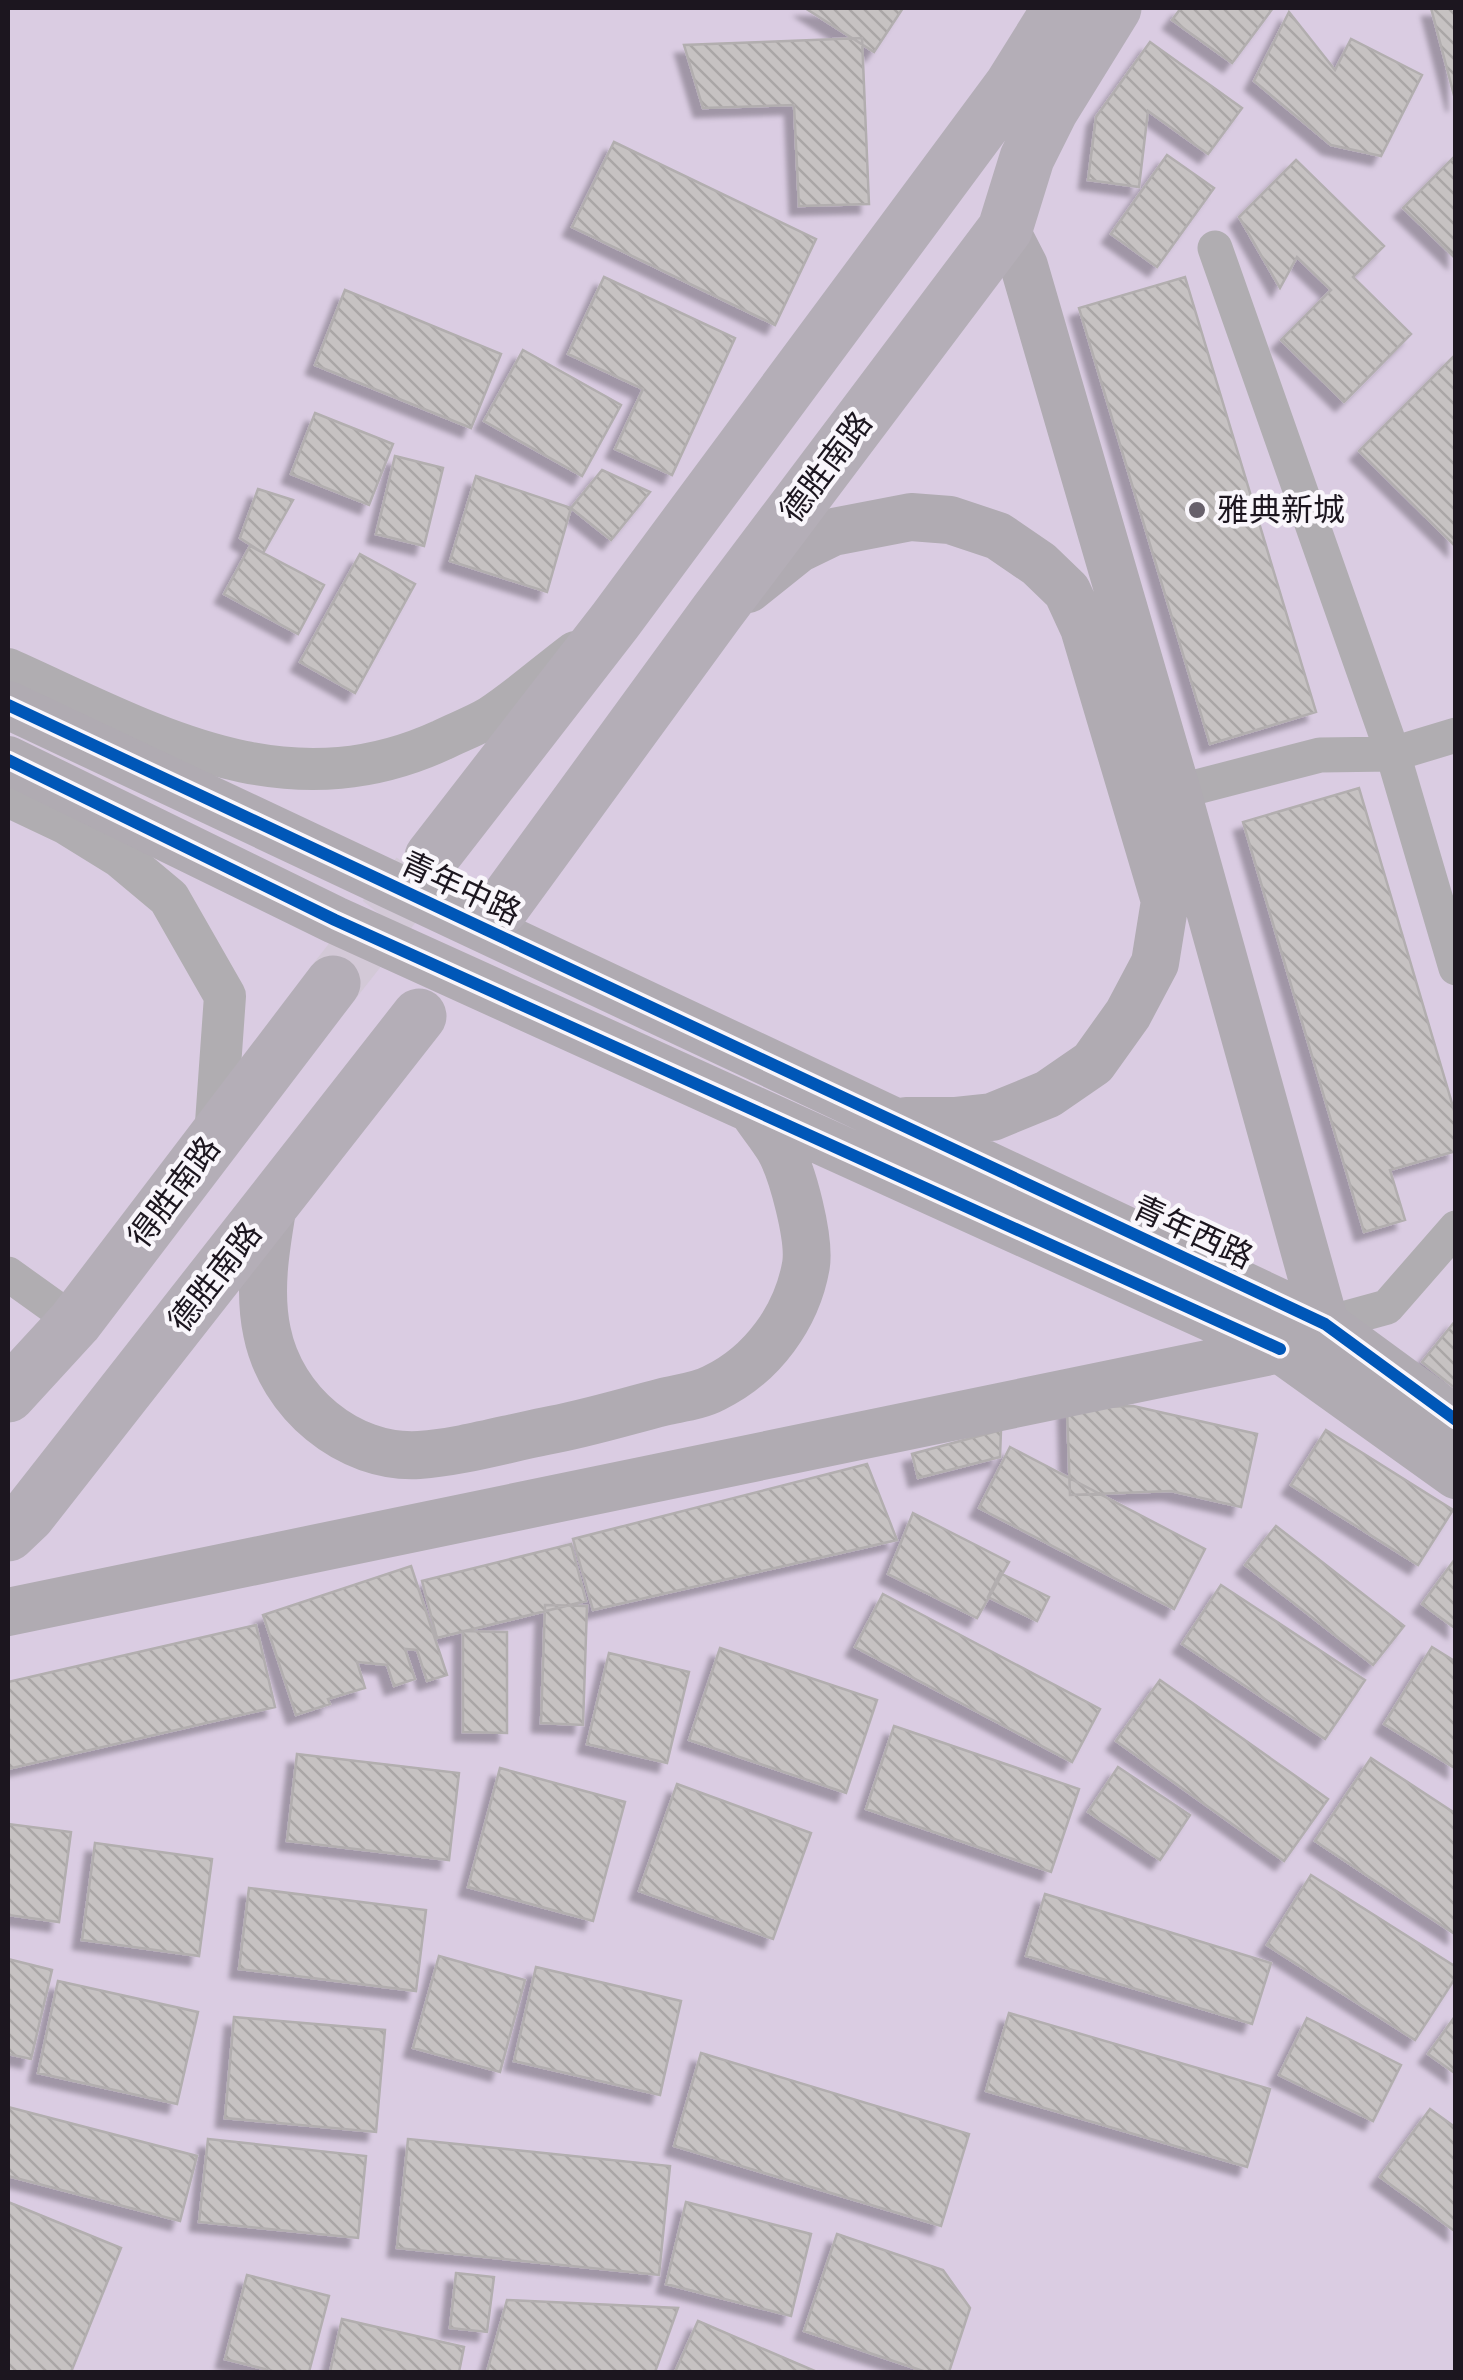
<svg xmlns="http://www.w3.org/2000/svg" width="1463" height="2380" viewBox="0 0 1463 2380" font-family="Ubuntu,'Noto Sans SC',sans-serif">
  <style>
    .green { fill: #dacce2 }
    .building { fill: url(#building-back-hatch); stroke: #b2aeaf; stroke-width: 2.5; filter: url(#shadow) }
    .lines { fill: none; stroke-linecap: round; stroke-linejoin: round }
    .primary-tunnel { stroke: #d3c9d7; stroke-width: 55; stroke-dasharray: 55 28; stroke-linecap: butt }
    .minor { stroke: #b0adb1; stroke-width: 35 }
    .tertiary { stroke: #b0adb1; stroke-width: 42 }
    .secondary { stroke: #b0abb2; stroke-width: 48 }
    .primary { stroke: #b4aeb7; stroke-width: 55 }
    .cycleway-casing { stroke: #f9f6fb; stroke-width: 19 }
    .cycleway { stroke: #0057b8; stroke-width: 12 }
    .poi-dot { fill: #67606b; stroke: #f9f6fb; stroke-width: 4 }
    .labels { text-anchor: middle; stroke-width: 9; stroke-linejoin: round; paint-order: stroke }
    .street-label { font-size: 32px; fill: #1c161f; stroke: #f9f6fb }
    .poi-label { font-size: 32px; fill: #1c161f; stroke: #f9f6fb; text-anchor: start }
  </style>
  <defs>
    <pattern id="building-back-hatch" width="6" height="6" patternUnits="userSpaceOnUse" patternTransform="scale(2.5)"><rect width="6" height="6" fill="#c6c2c2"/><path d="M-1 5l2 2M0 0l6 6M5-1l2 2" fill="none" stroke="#aaa6a6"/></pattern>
    <filter id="shadow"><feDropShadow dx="-9" dy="9" stdDeviation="2.5" flood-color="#0004"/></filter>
  </defs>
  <rect width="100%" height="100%" fill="#f3e9f8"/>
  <!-- green -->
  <path class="green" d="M8 8H1455V2372H8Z"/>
  <!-- building -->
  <path class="building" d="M805 8H903L874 52Z
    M1181 8H1273L1232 63 1172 20Z
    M1431 8H1456V103Z
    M1289 12 1335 70 1351 39 1422 75 1381 156 1331 145 1254 81Z
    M862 38 869 204 799 206 794 105 703 108 684 45Z
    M1150 42 1242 108 1208 154 1148 111 1139 187 1088 180 1096 117Z
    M614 142 816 239 775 325 572 227Z
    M1167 155 1214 188 1157 267 1111 234Z
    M1456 155V259L1403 208Z
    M1296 160 1384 246 1353 277 1411 334 1344 402 1281 340 1331 290 1297 257 1280 288 1239 217Z
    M604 277 735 338 672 475 615 449 643 389 568 354Z
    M1185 277 1316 712 1210 744 1079 308Z
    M345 290 501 354 471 428 315 365Z
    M523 350 621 405 582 476 484 421Z
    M1454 356 1456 358V547L1359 451Z
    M315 413 393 444 369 505 291 474Z
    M395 456 443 468 424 546 376 534Z
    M602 470 650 492 611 540 571 508Z
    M476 476 571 508 547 592 450 561Z
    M258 489 293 500 263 553 240 538Z
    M250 546 324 585 298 634 224 594Z
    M360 554 415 584 355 693 300 662Z
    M1359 788 1456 1117V1151L1390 1170 1405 1220 1364 1232 1243 822Z
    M1456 1320V1389L1422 1362Z
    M1133 1406 1257 1434 1241 1507 1171 1491 1070 1495 1067 1408Z
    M1001 1430 1000 1457 918 1478 912 1454Z
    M1326 1430 1453 1510 1418 1565 1291 1485Z
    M1010 1447 1205 1549 1174 1609 979 1508Z
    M867 1464 897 1540 593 1610 573 1539Z
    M913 1513 1009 1562 977 1618 888 1574Z
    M1276 1526 1404 1626 1373 1665 1245 1565Z
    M571 1544 586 1601 437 1638 422 1581Z
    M1455 1559H1456V1629L1422 1604Z
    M411 1566 447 1675 427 1681 417 1650 405 1649 415 1679 394 1686 387 1665 357 1662 365 1688 328 1699 330 1704 296 1715 263 1615Z
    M1000 1573 1049 1597 1037 1621 988 1597Z
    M1221 1585 1365 1680 1325 1739 1182 1644Z
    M883 1594 1100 1709 1072 1762 855 1647Z
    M545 1605 587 1606 583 1725 541 1723Z
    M256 1625 275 1707 8 1769V1682Z
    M463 1631 507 1632V1733L463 1732Z
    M1432 1647 1456 1662V1769L1384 1724Z
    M720 1648 877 1700 846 1793 689 1740Z
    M609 1653 689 1672 667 1763 587 1744Z
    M1160 1680 1328 1799 1284 1861 1116 1741Z
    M894 1726 1079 1789 1051 1872 866 1809Z
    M297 1754 459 1773 449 1860 287 1841Z
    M1371 1758 1456 1814V1935L1315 1841Z
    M1118 1767 1190 1815 1160 1860 1088 1812Z
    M500 1768 625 1802 593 1921 468 1887Z
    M677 1784 811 1833 773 1939 639 1891Z
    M8 1824 71 1832 59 1922 8 1915Z
    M95 1843 212 1859 199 1956 82 1940Z
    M1311 1875 1456 1967V1977L1415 2040 1267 1945Z
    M249 1888 426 1910 416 1991 239 1969Z
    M1045 1894 1271 1963 1252 2024 1026 1956Z
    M439 1956 525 1980 500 2072 413 2048Z
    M8 1959 52 1970 31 2059 8 2054Z
    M536 1967 681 2001 660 2095 514 2061Z
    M58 1981 198 2012 177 2104 38 2073Z
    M1009 2013 1270 2089 1247 2167 986 2091Z
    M1456 2015V2074L1428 2054Z
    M234 2017 385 2030 376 2132 225 2118Z
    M1307 2018 1401 2065 1373 2121 1279 2075Z
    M701 2053 969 2134 941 2226 674 2146Z
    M8 2107 197 2156 180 2221 8 2176Z
    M1430 2109 1456 2128V2232L1380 2177Z
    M208 2139 366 2156 358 2238 199 2222Z
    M408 2139 670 2166 659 2275 397 2248Z
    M8 2202 121 2248 71 2372H8Z
    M686 2202 811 2234 791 2316 666 2284Z
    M837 2234 943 2270 970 2308 949 2372H926L804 2331Z
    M456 2273 494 2277 487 2332 450 2328Z
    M247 2275 329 2296 309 2372H276L225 2359Z
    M507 2300 678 2308 655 2372H487Z
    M342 2319 464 2347 459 2372H330Z
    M698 2321 817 2372H675Z"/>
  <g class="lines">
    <!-- primary-tunnel -->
    <path class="primary-tunnel" d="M333 983 432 857"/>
    <!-- minor -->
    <path class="minor" d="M1215 248 1393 754 1456 968
      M1177 792 1320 755 1393 754 1456 735
      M8 1274 75 1322
      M1325 1324 1387 1307 1456 1228"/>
    <!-- tertiary -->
    <path class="tertiary" d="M8 669C151 733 283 813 442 740 458 732 475 726 490 717 519 698 547 673 575 652
      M8 796 65 823 120 857 169 898 225 996 215 1137"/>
    <!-- secondary -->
    <path class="secondary" d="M1005 229 1024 266 1177 792 1325 1324
      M748 589 798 549 833 532 911 517 950 520 998 536 1039 564 1067 591 1084 628 1165 901 1155 963 1128 1014 1093 1063 1048 1094 992 1117 954 1121H906
      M8 705 1325 1324 1456 1420
      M8 760 335 920 1280 1349 1456 1475
      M273 1204C266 1246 258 1290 267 1332 281 1402 348 1459 419 1455 461 1452 505 1439 546 1431 585 1424 624 1412 663 1402 680 1398 699 1396 714 1388 762 1365 797 1317 806 1265 810 1239 793 1172 779 1148 771 1135 761 1123 753 1111
      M8 1612 1280 1349"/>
    <!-- primary -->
    <path class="primary" d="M432 857 615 621 1012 85 1060 8
      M502 907 717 612 1005 229 1027 158 1051 110 1114 8
      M8 1395 75 1322 333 983
      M8 1534 28 1515 419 1016"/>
    <!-- cycleway casing -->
    <g class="cycleway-casing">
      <path id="cycleway" d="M8 705 1325 1324 1456 1420
        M8 760 335 920 1280 1349"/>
    </g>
    <!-- cycleway -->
    <use href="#cycleway" class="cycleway"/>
  </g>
  <!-- markers -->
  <circle class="poi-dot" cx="1197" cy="510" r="10"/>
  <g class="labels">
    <!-- street labels -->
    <g class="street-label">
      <text transform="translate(826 467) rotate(-53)" y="11">德胜南路</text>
      <text transform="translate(461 888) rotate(25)" y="11">青年中路</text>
      <text transform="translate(174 1192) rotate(-53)" y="11">得胜南路</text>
      <text transform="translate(1193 1232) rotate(25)" y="11">青年西路</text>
      <text transform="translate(215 1277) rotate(-52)" y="11">德胜南路</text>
    </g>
    <!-- poi labels -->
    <g class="poi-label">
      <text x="1217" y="521">雅典新城</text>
    </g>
  </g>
  <!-- border -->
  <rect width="1463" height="2380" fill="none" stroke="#1c161f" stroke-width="20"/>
</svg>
